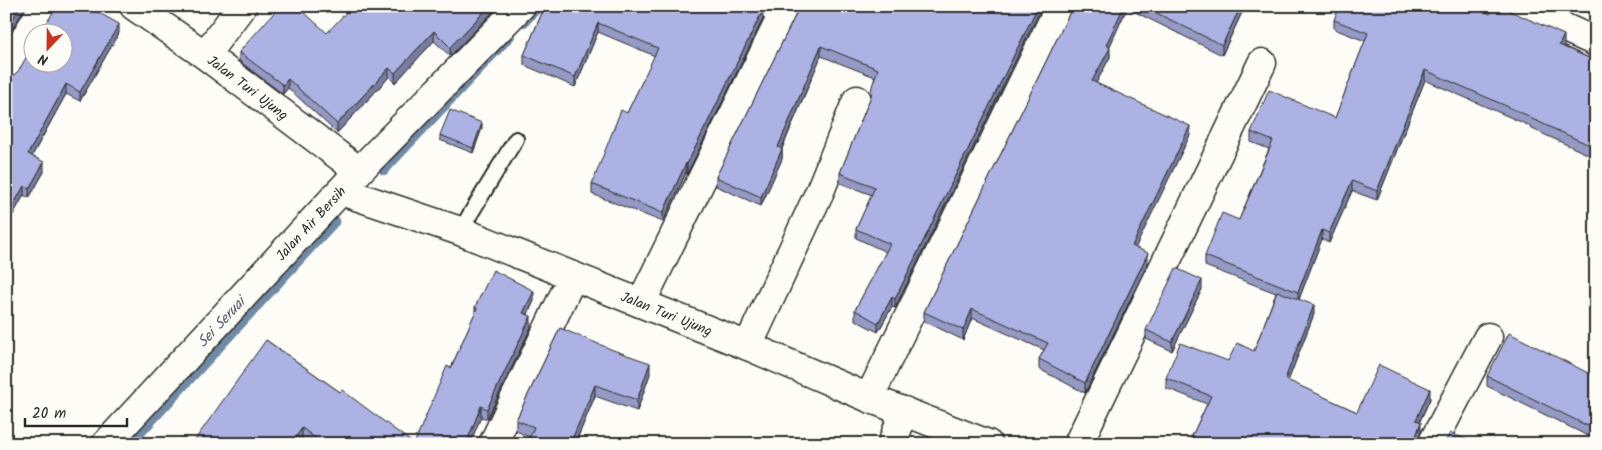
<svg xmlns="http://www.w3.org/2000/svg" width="1602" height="450" viewBox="0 0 1602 450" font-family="Kalam,sans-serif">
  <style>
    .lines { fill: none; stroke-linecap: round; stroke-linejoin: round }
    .stream { stroke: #6f8aa5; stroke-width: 10 }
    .lane-casing { stroke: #2b2b2b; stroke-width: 18 }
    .street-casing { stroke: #2b2b2b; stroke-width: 31 }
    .lane { stroke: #fdfcf7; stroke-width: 14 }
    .street { stroke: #fdfcf7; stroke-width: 28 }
    .wall { fill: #949ac4; stroke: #2b2b2b }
    .shaded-wall { fill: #787da0; stroke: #2b2b2b }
    .building { fill: #acb3e4; stroke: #2b2b2b }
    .labels { text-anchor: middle; stroke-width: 4.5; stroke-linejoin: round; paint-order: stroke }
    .street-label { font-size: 14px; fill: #2b2b2b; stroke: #fdfcf7 }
    .water-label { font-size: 15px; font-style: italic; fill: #4d5b68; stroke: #fdfcf7 }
  </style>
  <rect width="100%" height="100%" fill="#fdfcf7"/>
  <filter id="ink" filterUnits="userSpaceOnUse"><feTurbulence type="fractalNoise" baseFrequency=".02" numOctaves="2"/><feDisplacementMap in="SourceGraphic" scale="10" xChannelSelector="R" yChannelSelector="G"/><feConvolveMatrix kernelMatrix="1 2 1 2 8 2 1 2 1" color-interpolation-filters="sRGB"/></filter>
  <g filter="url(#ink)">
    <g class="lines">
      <!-- stream -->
      <path class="stream" d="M524 22 539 6
        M384 170 510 36
        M130 444 335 221"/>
      <!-- lane casing -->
      <g class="lane-casing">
        <path id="lane" d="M758 6 779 19
          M460 231 516 139"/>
      </g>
      <!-- street casing -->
      <g class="street-casing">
        <g id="street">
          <path id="s1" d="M134 6 205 55 359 171"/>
          <path d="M1516 6 1596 42"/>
          <path d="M205 55 242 6"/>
          <path d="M6 71 44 6"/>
          <path id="s2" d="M341 191 460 231 748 346 869 398 988 444"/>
          <path d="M641 303 787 6"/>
          <path d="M748 346 820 191 857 100"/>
          <path d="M869 398 1060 6"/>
          <path id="s3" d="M106 444 359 171 521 6"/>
          <path d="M493 444 573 276"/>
          <path d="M892 444 904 411"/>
          <path d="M1078 444 1262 63"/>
          <path d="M1432 444 1488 337"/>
        </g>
      </g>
      <!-- lane -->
      <use href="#lane" class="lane"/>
      <!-- street -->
      <use href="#street" class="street"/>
    </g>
    <!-- wall -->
    <path class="wall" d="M499 6 450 56 434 41 395 83 389 77 337 133 288 88 283 94 239 61V52L327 33Z
      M545 6 763 19 687 174 686 173 663 222 592 194V184L655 56 598 32 575 87 524 65V55Z
      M800 6H1042L895 308 892 307 878 332 855 320V310L886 252 856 238V229L872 195 840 183V173L871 96 875 77 821 56 782 149V159L761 206 716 186V177Z
      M1073 6H1245L1222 55 1127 8 1109 47 1110 57 1096 83 1190 135 1135 247 1148 263 1085 393 1039 369V359L1044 350 972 318 963 340 924 321V312Z
      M1510 11 1564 45 1563 46 1596 61V158L1530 128V126L1425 80 1377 200 1352 191 1329 243 1322 239 1299 299 1314 314 1288 381 1357 412 1430 399 1420 421 1421 431 1418 440 1420 444H1191V438L1207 404 1166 388V378L1228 361 1254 351 1276 293 1205 266V256L1239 220 1269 149 1251 142V132L1335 118 1365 41 1334 29V20L1490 14Z
      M119 33 80 101 66 94 32 156 44 172 29 198 24 195 6 227V77L13 76Z
      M482 128 473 153 440 140V135Z
      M1202 289 1172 351 1146 339V330Z
      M534 301 528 314 531 327 487 419 481 417 451 368 475 313V307Z
      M560 328 650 374 637 411 595 396 575 444H527L530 437 516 431V420Z
      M266 340 414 444H308L302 439Z
      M1487 376 1596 377V440L1487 386Z"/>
    <!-- shaded-wall -->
    <path class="shaded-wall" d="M20 6H26L6 40V31Z
      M490 6H499L450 56V47Z
      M1038 6H1042L895 308V299Z
      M1124 6H1127V8L1106 55V45Z
      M1241 6H1245L1222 55V45Z
      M763 10V19L687 174V164Z
      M598 23V32L575 87V77Z
      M119 24V33L80 101V92Z
      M434 31V41L395 83V73Z
      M1564 35V45L1559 54V45Z
      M821 46V56L778 157V147Z
      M1110 48V57L1092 91V81Z
      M389 68V77L337 133V124Z
      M1425 70V80L1377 200V191Z
      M288 79V88L283 94V85Z
      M66 84V94L28 163V154Z
      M482 123V128L473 153V148Z
      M1190 126V135L1132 255V246Z
      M782 149V159L761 206V197Z
      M44 162V172L29 198V189Z
      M686 163V173L663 222V213Z
      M1352 181V191L1329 243V233Z
      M24 186V195L6 227V218Z
      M1322 230V239L1298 302V292Z
      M1148 253V263L1085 393V383Z
      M1202 280V289L1172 351V342Z
      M534 291V301L523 323V313Z
      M892 297V307L878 332V323Z
      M1314 305V314L1285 389V379Z
      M972 309V318L963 340V330Z
      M531 316V327L487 419V409Z
      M650 363V374L637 411V400Z
      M595 385V396L575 444H570Z
      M1430 389V399L1416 429V420Z
      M481 406V417L470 444H466Z
      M1421 422V431L1417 444 1416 436Z
      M302 428V439L299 444H291Z"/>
    <!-- building -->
    <path class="building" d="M6 6H20L6 31Z
      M57 6H87L119 24 80 92 66 84 28 154 44 162 29 189 24 186 6 218V77L13 76 19 70 32 47V62H62V32H41Z
      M280 6H297L327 33 352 6H490L450 47 434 31 395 73 389 68 337 124 288 79 283 85 239 52Z
      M545 6H757L763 10 687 164 686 163 663 213 592 184 621 110 627 113 658 48 598 23 575 77 524 55Z
      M800 6H1038L895 299 892 297 878 323 855 310 890 244 856 229 875 187 840 173 871 96 872 86 878 69 821 46 778 147 782 149 761 197 716 177Z
      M1073 6H1124L1106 45 1110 48 1092 81 1190 126 1132 246 1148 253 1085 383 1039 359 1048 343 972 309 963 330 924 312Z
      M1142 6H1241L1222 45Z
      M1339 6H1474L1490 14 1494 6H1505L1510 11 1564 35 1559 45 1596 61V148L1530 118 1531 117 1425 70 1377 191 1352 181 1329 233 1322 230 1298 292 1205 256 1222 213 1239 220 1273 141 1251 132 1269 90 1335 118 1368 33 1334 20Z
      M450 110 482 123 473 148 440 135Z
      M1176 268 1202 280 1172 342 1146 330Z
      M493 270 534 291 523 313 531 316 487 409 481 406 466 444H414L447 366 451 368 477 308 475 307Z
      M1277 291 1314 305 1285 379 1357 412 1379 365 1430 389 1416 420 1421 422 1416 436 1420 444H1202L1191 438 1211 396 1166 378 1180 343 1228 361 1237 343 1254 351Z
      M560 328 613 350 650 363 637 400 595 385 570 444H527L534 427 516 420Z
      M1509 333 1596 377V430L1487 376Z
      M266 340 340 392 342 390 414 444H323L302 428 291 444H192Z
      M1450 433 1478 444H1444Z"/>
  </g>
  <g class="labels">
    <!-- street labels -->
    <g class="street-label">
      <text dy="5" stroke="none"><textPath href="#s1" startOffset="140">Jalan Turi Ujung</textPath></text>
      <text dy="5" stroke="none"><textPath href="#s3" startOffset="301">Jalan Air Bersih</textPath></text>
      <text dy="5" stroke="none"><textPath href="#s2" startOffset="348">Jalan Turi Ujung</textPath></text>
    </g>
    <!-- water labels -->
    <g class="water-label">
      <text transform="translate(221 322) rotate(-47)" y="5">Sei Seruai</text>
    </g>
  </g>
  <!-- margin -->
  <rect width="1602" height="450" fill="none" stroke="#fdfcf7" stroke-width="25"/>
  <rect x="12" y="12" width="1577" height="425" fill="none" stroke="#2b2b2b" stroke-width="2" filter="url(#ink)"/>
  <!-- north arrow -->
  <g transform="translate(48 48) rotate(202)"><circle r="24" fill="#fdfcf7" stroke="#a9a8a5"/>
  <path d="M0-4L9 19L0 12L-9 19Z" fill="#c8321e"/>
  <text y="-8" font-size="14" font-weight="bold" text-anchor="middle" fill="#2b2b2b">N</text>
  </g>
  <!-- scale -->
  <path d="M25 418v8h102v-8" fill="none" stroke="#2b2b2b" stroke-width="2.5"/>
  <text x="32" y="418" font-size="15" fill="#2b2b2b" stroke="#fdfcf7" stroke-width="4" paint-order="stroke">20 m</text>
</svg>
